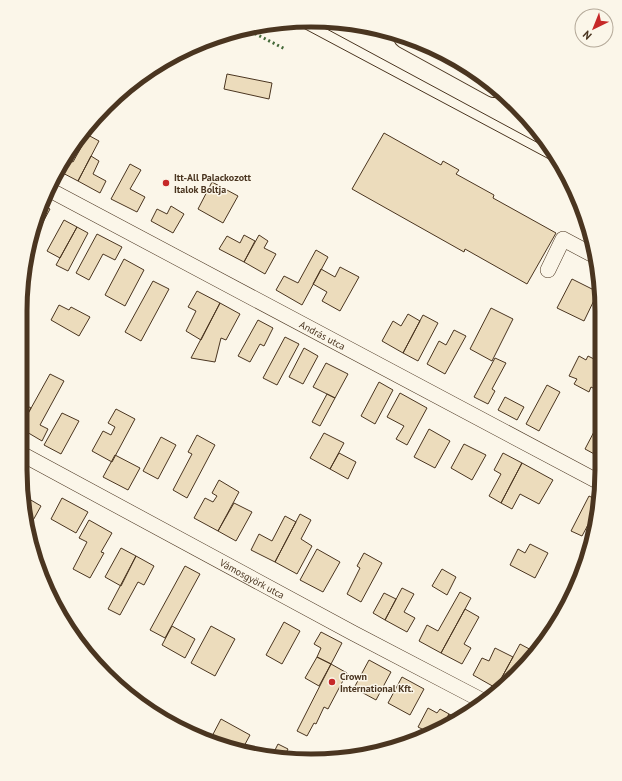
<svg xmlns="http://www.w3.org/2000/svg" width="622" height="781" viewBox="0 0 622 781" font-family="'PT Sans',sans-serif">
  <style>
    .building { fill: #ecdcbc; stroke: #4a3520 }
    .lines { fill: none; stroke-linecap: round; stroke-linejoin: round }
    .minor-casing { stroke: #4a3520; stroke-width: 16 }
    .primary-casing { stroke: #4a3520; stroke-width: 24 }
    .minor { stroke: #fbf6e9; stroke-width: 15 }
    .primary { stroke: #fbf6e9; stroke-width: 22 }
    .tram { stroke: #4a3520; stroke-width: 1 }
    .hedge { stroke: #436837; stroke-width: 3; stroke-dasharray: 2 3; stroke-linecap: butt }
    .poi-dot { fill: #c62828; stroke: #fbf6e9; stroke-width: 1.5 }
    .labels { text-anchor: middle; stroke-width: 3; stroke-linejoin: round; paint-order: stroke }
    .poi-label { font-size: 10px; font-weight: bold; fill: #4a3520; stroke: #fbf6e9; text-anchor: start }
    .street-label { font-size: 10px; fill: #4a3520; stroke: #fbf6e9 }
    .rim { fill: none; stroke: #4a3520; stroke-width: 5 }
  </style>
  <rect width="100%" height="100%" fill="#fbf6e9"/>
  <!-- building -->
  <path class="building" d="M227 74 272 83 269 99 224 89Z
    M384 133 441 165 443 161 459 170 456 174 494 195 493 198 556 233 527 284 465 249 464 252 352 189Z
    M88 135 99 141 78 181 57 170 65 158 73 162Z
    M91 156 99 161 93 174 106 181 100 193 78 181Z
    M130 164 141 170 130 189 145 197 137 212 111 199Z
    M212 182 238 196 223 223 198 209Z
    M41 204 50 209 42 224 37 221 34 227 36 217Z
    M171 206 184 214 173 233 151 221 157 209 167 214Z
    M64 220 77 227 60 258 47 251Z
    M77 227 88 233 68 271 56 265Z
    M97 234 122 247 115 260 103 254 89 280 76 273Z
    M244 235 255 241 244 262 219 249 227 236 240 243Z
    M259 235 268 241 264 248 276 254 265 274 244 262Z
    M316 250 328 257 302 305 276 290 284 276 298 283Z
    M124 259 144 270 125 306 105 295Z
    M340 267 359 277 340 311 322 301 327 292 313 284 321 269 335 277Z
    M572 279 598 292 584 321 557 308Z
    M153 281 169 289 141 341 125 332Z
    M197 291 220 303 201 340 186 331 196 311 188 307Z
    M220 303 240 314 226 340 221 338 215 362 191 358Z
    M59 305 69 310 71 307 90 317 79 336 51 320Z
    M491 308 513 319 492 361 470 349Z
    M408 314 420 321 403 353 382 341 393 321 401 326Z
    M423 315 438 323 418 361 403 353Z
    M258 320 273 328 264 346 260 344 250 362 238 356Z
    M454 330 466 336 445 374 427 364 439 341 446 345Z
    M285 337 299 344 277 385 263 378Z
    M304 348 318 356 303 384 289 377Z
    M579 356 586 360 588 356 600 362 599 391 591 387 589 392 574 384 577 379 569 376Z
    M495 358 506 363 492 389 495 391 488 404 474 397Z
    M326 363 348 374 335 398 313 387Z
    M50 374 64 381 40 425 48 429 42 441 20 428Z
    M379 382 393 390 375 424 361 416Z
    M547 385 560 392 539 431 526 424Z
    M400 393 427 408 407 445 396 439 404 426 387 417Z
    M327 394 335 398 320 426 312 422Z
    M505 397 524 407 517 420 498 410Z
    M20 402 31 408 20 428Z
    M116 409 135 419 112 462 92 451 103 431 111 435 115 427 108 423Z
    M62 413 79 421 61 454 44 445Z
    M597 426 599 427 598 456 585 449Z
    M429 429 450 441 435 468 414 457Z
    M324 433 344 443 330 469 310 458Z
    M197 435 215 445 187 498 173 490 192 454 188 452Z
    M161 437 176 445 158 479 143 471Z
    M464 444 486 455 472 480 451 468Z
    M339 453 356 462 348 479 330 469Z
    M503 453 522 463 501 503 489 496 501 474 494 470Z
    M115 455 140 468 128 490 103 477Z
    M522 463 553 480 539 504 520 494 512 509 501 503Z
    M20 471 28 476 22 487Z
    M219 480 239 492 218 531 194 518 205 498 213 502 217 496 212 493Z
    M24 496 41 506 31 524 27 522Z
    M589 496 597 500V508L582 536 571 531Z
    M62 498 88 512 76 533 51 519Z
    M234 503 252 512 236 541 218 531Z
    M300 514 311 520 301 539 312 546 297 574 275 562Z
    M285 516 296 522 275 562 251 550 259 534 272 541Z
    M89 520 112 533 101 552 104 553 90 578 73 569 87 542 79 538Z
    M596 525V527L592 542 588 540Z
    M530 544 548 553 535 578 510 565 518 549 525 553Z
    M121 548 136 556 121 586 105 577Z
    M317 549 340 562 323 592 300 580Z
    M364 553 382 563 361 602 347 594 360 568 357 566Z
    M136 556 154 566 144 585 138 582 120 615 108 609Z
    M185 566 200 574 165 638 150 630Z
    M442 569 456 577 447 595 432 586Z
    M402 588 414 594 404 612 415 618 407 632 385 620Z
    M460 592 471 598 441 653 419 641 427 625 438 631Z
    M384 593 396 599 385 620 373 613Z
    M465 609 479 617 464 644 471 648 462 664 441 653Z
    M284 622 300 631 282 664 266 655Z
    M172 626 195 639 185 658 162 645Z
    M211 626 235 639 215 676 191 663Z
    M321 632 342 643 331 664 317 657 321 648 314 644Z
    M520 644 535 652 508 683 501 679Z
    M495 648 513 657 496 688 473 675 482 658 489 661Z
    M317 657 331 664 319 686 305 678Z
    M369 660 391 672 376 700 354 688Z
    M331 664 347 673 328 709 324 707 316 724 314 723 307 736 297 731Z
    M402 677 424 689 410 715 388 703Z
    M428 708 437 713 440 709 449 714 442 728 426 735 428 732 418 727Z
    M449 714 459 719 458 721 442 728Z
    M221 719 250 735 243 748 238 745 235 751 210 740Z
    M178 722 199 734 198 735 175 726Z
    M278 744 288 749 284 757 272 756Z"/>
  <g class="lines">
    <!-- minor casing -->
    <g class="minor-casing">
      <g id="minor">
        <path id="s1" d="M48 189 597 481"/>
        <path d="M548 270 563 239 595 256"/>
        <path id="s2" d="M20 453 353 633 485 702"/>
      </g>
    </g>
    <!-- primary casing -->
    <g class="primary-casing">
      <path id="primary" d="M405 37 494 86"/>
    </g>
    <!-- minor -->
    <use href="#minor" class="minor"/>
    <!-- primary -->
    <use href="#primary" class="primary"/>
    <!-- tram -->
    <path class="tram" d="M312 21 553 151
      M292 22 564 167"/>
    <!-- hedge -->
    <path class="hedge" d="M246 29 285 49"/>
  </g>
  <!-- markers -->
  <g class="poi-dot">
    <circle cx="166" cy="183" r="4"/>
    <circle cx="332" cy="682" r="4"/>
  </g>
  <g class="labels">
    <!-- poi labels -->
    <g class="poi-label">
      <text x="174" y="181">Itt-All Palackozott<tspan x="174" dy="12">Italok Boltja</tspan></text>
      <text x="340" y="680">Crown<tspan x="340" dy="12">International Kft.</tspan></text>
    </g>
    <!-- street labels -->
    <g class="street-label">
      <text dy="4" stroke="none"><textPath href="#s1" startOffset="311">András utca</textPath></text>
      <text dy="4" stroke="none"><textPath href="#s2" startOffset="264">Vámosgyörk utca</textPath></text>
    </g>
  </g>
  <!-- crop -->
  <path d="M0 0H622V781H0ZM311 27H311A284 284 0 0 1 595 311V470A284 284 0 0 1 311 754H311A284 284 0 0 1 27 470V311A284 284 0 0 1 311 27Z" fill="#fbf6e9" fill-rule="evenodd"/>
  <path class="rim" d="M311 27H311A284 284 0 0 1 595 311V470A284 284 0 0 1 311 754H311A284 284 0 0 1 27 470V311A284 284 0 0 1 311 27Z"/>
  <!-- north arrow -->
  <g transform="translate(594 28) rotate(223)"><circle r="19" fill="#fbf6e9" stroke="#b4a999"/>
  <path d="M0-3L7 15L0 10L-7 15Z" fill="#c62828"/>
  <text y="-6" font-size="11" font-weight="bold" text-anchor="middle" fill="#4a3520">N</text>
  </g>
</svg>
